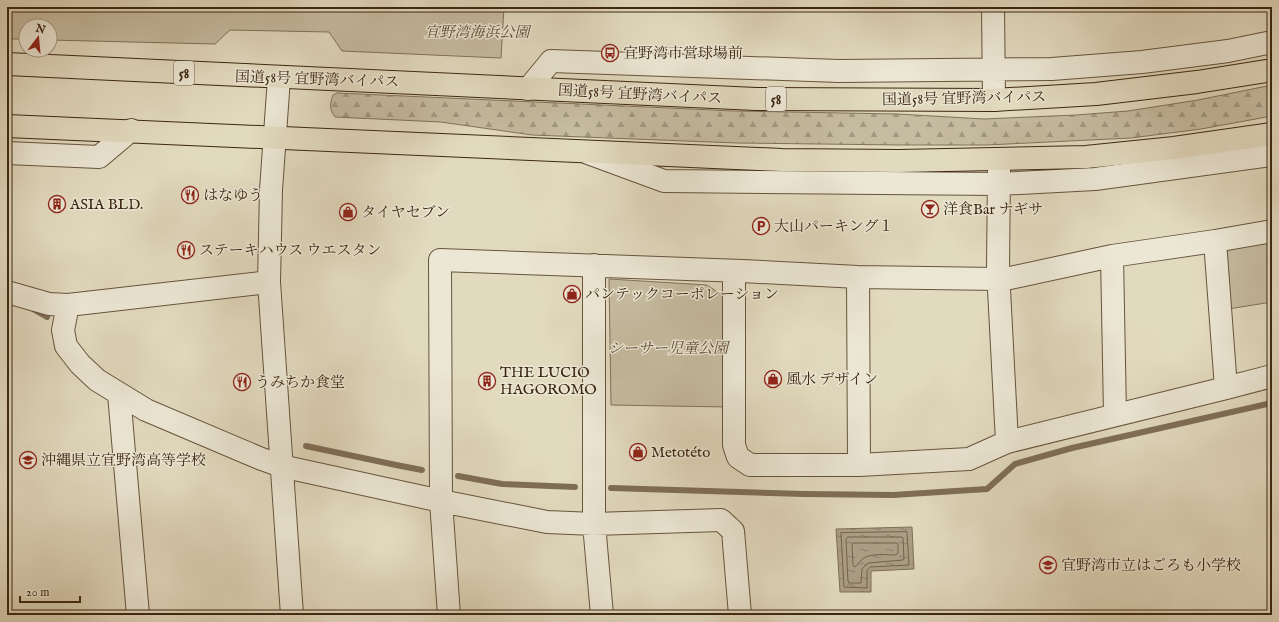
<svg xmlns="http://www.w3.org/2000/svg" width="1279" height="622" viewBox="0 0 1279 622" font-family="'IM FELL English','Noto Serif JP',serif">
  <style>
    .forest { fill: url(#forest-firs); stroke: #817259 }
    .green { fill: #c6bca1; stroke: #817259 }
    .water { fill: url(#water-ripples); stroke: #7e6e56 }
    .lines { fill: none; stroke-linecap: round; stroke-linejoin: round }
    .shore { stroke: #73624a; stroke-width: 1 }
    .stream { stroke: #7e6e56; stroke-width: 6 }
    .minor-casing { stroke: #66543c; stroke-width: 24 }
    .highway-casing { stroke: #3c2711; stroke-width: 24 }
    .minor { stroke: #ece7d5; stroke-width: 22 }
    .highway { stroke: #e2dabf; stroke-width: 22 }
    .labels { text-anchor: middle; stroke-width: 3; stroke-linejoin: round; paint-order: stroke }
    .shield { fill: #ece7d5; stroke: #71614c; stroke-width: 1 }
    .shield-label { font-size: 14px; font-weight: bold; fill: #3c2711 }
    .park-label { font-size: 15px; font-style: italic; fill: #5e4c35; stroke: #ece7d5 }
    .poi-label { font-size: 15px; fill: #3c2711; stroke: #ece7d5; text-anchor: start }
    .street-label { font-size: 15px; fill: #3c2711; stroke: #ece7d5 }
  </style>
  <defs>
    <pattern id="forest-firs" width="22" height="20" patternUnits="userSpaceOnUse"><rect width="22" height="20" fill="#c6bca1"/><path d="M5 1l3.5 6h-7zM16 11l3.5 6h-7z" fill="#a29982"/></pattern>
    <pattern id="water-ripples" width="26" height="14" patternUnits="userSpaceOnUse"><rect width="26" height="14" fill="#aa9d84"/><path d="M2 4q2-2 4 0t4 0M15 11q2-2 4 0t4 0" fill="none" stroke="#8c806b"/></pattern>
  </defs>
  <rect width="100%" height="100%" fill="#e2dabf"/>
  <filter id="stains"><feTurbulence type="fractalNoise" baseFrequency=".005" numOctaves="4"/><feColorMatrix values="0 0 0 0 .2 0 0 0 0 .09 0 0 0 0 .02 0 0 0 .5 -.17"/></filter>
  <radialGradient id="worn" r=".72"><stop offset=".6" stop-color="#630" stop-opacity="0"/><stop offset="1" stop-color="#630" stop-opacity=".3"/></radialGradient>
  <!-- forest -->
  <path class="forest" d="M1272 85V116L1201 129 1131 138 987 145H901L737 143 532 135 441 122 335 117C329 109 330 104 333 95L337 93 735 111 898 114 984 119 1076 115 1128 111 1198 100Z"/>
  <!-- green -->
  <path class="green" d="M7 7H504L501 58 342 51 329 32 230 30 215 44 50 40V26H26V39H7Z
    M1272 242V302L1228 309 1224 250Z
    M609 279 707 285 726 298 727 407 611 405Z"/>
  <!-- water -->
  <path class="water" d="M912 527 914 569 871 571V592H840L836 529Z"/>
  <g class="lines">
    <!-- shore -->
    <path class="shore" d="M907 532 909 565 870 567 867 571V588L844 587 841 533Z
      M848 537H902L903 538 904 559 903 560 868 563 862 569 861 583H849L848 581 846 540Z
      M854 543H896L898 544V553L896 555C887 555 872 553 864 558 860 560 858 565 855 567L853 565 852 545Z"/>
    <!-- stream -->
    <path class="stream" d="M33 309 47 317
      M306 446 396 465 422 470
      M458 476 502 484 575 487
      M611 488 804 494 893 495 987 489 1015 464 1072 448 1272 403"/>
    <!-- minor casing -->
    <g class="minor-casing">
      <path id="minor" d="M993 7 994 100
        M279 78 271 190 269 282 292 615
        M528 89 551 61 839 71 1052 69 1142 62 1228 51 1272 42
        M7 153 99 157 131 130
        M588 153 664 181 999 184 1095 179 1272 155
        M999 169 998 270 1007 442
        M1215 241 1226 388
        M1112 256 1115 415
        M594 265V524L602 615
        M734 271V445L738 457 750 465H859L969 459 1007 442 1226 388 1272 376
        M858 277 859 465
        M7 292 49 304 68 305 269 282
        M68 305 63 330 66 346 80 364 97 380 146 410 259 458 281 466 441 501 547 522 594 524 721 520 733 531 740 615
        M119 394 138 615
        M449 615 441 501 440 260 742 271 858 277 998 279 1010 278 1112 256 1215 241 1272 231"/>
    </g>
    <!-- highway casing -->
    <g class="highway-casing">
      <path id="highway" d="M7 64 756 99 994 100 1096 94 1197 82 1272 70
        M7 126 782 160 899 161 1086 157 1174 148 1272 134"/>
    </g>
    <!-- minor -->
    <use href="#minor" class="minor"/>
    <!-- highway -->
    <use href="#highway" class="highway"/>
  </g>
  <!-- icons -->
  <defs>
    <g id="bus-ring" transform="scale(0.9)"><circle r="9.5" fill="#ece7d5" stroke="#8f2418" stroke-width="1.5"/><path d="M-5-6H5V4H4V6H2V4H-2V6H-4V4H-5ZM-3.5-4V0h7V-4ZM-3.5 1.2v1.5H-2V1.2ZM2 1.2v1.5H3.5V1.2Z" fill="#8f2418"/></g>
    <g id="restaurant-ring" transform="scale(0.9)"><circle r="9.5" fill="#ece7d5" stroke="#8f2418" stroke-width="1.5"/><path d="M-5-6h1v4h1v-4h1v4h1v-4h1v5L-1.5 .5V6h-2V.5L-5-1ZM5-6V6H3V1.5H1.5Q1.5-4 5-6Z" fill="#8f2418"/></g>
    <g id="building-ring" transform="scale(0.9)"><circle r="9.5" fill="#ece7d5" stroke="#8f2418" stroke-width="1.5"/><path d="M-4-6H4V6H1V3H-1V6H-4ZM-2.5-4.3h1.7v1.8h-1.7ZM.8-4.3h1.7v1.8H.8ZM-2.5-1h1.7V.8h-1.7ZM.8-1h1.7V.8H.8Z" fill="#8f2418"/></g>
    <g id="bar-ring" transform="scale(0.9)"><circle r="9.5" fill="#ece7d5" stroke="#8f2418" stroke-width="1.5"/><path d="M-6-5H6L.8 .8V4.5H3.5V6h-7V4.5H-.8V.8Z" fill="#8f2418"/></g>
    <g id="shop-ring" transform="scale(0.9)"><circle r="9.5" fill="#ece7d5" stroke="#8f2418" stroke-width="1.5"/><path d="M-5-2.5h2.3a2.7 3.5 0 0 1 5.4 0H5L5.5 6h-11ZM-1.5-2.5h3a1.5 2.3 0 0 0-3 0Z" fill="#8f2418"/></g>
    <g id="parking-ring" transform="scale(0.9)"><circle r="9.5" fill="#ece7d5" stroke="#8f2418" stroke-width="1.5"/><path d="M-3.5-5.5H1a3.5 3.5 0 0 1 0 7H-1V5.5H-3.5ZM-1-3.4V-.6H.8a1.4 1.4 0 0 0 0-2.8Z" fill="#8f2418"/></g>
    <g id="school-ring" transform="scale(0.9)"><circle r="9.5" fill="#ece7d5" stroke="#8f2418" stroke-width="1.5"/><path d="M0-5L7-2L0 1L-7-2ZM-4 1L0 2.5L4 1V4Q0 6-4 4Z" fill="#8f2418"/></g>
  </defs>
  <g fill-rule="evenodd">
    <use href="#bus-ring" x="610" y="53"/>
    <use href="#restaurant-ring" x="190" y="195"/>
    <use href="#building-ring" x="57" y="204"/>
    <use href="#bar-ring" x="930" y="209"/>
    <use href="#shop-ring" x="348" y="212"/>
    <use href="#parking-ring" x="761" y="226"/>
    <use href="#restaurant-ring" x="186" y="250"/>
    <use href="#shop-ring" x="572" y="294"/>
    <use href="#shop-ring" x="773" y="379"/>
    <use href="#building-ring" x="487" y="381"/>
    <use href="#restaurant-ring" x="242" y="382"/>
    <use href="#shop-ring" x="638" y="452"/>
    <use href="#school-ring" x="28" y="460"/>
    <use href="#school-ring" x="1048" y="565"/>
  </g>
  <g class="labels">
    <!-- shield labels -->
    <g class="shield">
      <rect x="174" y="61" width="20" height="24" rx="3"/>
      <rect x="766" y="87" width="20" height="24" rx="3"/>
    </g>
    <g class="shield-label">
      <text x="184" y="78">58</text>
      <text x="776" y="104">58</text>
    </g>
    <!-- park labels -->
    <g class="park-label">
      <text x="477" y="37">宜野湾海浜公園</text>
      <text x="668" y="353">シーサー児童公園</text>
    </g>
    <!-- poi labels -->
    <g class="poi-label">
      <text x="623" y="58">宜野湾市営球場前</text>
      <text x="203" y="200">はなゆう</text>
      <text x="70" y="209">ASIA BLD.</text>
      <text x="943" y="214">洋食Bar ナギサ</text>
      <text x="361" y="217">タイヤセブン</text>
      <text x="774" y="231">大山パーキング１</text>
      <text x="199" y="255">ステーキハウス ウエスタン</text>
      <text x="585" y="299">パンテックコーポレーション</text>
      <text x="500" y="377">THE LUCIO<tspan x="500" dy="17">HAGOROMO</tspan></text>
      <text x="786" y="384">風水 デザイン</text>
      <text x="255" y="387">うみちか食堂</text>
      <text x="651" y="457">Metotéto</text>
      <text x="41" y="465">沖縄県立宜野湾高等学校</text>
      <text x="1061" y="570">宜野湾市立はごろも小学校</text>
    </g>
    <!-- street labels -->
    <g class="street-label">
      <text transform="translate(317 79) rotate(2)" y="5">国道58号 宜野湾バイパス</text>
      <text transform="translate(640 94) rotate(3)" y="5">国道58号 宜野湾バイパス</text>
      <text transform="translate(964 98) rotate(-1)" y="5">国道58号 宜野湾バイパス</text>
    </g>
  </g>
  <!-- margin -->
  <rect width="1279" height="622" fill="none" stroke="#e2dabf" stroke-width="24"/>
  <rect x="8" y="8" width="1263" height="606" fill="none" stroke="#3c2711" stroke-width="2"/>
  <rect x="12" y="12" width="1255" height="598" fill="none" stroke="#3c2711"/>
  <!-- north arrow -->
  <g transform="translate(38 38) rotate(16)"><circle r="19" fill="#ece7d5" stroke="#a69a87"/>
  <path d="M0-3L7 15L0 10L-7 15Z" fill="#8f2418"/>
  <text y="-6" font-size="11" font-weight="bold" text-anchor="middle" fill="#3c2711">N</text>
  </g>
  <!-- scale -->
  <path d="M20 596v6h60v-6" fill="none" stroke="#3c2711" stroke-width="2"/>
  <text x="26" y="596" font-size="12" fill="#3c2711" stroke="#ece7d5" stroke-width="3" paint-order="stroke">20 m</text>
  <rect width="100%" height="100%" filter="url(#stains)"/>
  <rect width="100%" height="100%" fill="url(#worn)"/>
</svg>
